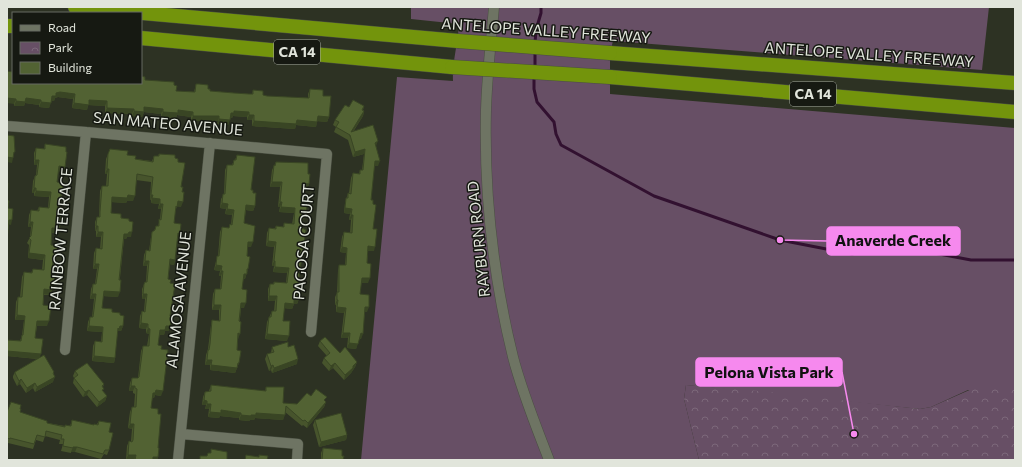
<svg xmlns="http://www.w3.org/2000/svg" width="1022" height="467" viewBox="0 0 1022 467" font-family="Commissioner,sans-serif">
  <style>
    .grass { fill: #674f65 }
    .park { fill: url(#park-crowns) }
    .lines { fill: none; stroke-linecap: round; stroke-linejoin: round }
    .stream { stroke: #321130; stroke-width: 3 }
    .minor-casing { stroke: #4a4f42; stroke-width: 11 }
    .highway-casing { stroke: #4a4f42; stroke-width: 15 }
    .minor { stroke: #6e7463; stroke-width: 10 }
    .highway { stroke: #73940c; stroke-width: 14 }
    .highway-bridge-casing { stroke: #4a4f42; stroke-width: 15; stroke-linecap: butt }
    .highway-bridge { stroke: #73940c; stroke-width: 14 }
    .wall { fill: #47542c }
    .shaded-wall { fill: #394524 }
    .building { fill: #526233; stroke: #394524 }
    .labels { text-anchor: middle; stroke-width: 3; stroke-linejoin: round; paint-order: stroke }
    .shield { fill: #161912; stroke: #a4a89f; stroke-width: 1 }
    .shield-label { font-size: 14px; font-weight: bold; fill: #e1e5db }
    .street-label { font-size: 15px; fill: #e1e5db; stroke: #161912 }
    .leader { fill: none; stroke: #f689ee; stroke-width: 1.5 }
    .callout-dot { fill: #f689ee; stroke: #161912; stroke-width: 1.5 }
    .callout { fill: #f689ee; stroke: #f689ee; stroke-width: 1.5 }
    .callout-label { font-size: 16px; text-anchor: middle; font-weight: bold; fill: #111 }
  </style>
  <defs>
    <pattern id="park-crowns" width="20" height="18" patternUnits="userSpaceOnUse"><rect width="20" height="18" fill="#674f65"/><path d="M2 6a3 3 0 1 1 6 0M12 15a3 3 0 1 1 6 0" fill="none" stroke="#7c687a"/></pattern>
  </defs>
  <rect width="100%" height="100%" fill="#2d3223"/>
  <!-- grass -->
  <path class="grass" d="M411 7H989L982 70 613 41 610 53V94L1015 128V391L968 390 931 407 920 409 686 385 684 399 699 460H361L397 77 453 81C452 62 458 44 459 24L411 19Z"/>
  <!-- park -->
  <path class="park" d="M686 385 769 392 920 409 931 407 974 388 981 387 1015 390V460H699L684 399Z"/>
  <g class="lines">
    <!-- stream -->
    <path class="stream" d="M535 43 536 30 541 13V7
      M535 69V51
      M534 77V89L537 102 554 122 556 134 561 145 654 196 780 240 852 254 903 242 934 253 971 260H1015"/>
    <!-- minor casing -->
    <g class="minor-casing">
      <path id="minor" d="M494 7C491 41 487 76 486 110 484 193 493 276 513 357 522 392 536 426 549 460
        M7 126 86 132 327 154 311 332
        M65 350 86 132
        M181 434 298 444 297 460
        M178 460 210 143"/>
    </g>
    <!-- highway casing -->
    <g class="highway-casing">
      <path id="highway" d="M75 7 458 41
        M7 26H13
        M141 38 452 67
        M610 53 1015 83
        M610 77 1015 112"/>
    </g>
    <!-- minor -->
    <use href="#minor" class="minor"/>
    <!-- highway -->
    <use href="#highway" class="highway"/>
    <!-- highway-bridge casing -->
    <g class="highway-bridge-casing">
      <path id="highway-bridge" d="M458 41 610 53
        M452 67 610 77"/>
    </g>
    <!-- highway-bridge -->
    <use href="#highway-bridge" class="highway-bridge"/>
  </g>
  <!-- wall -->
  <path class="wall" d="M145 80 174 85 176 91 194 92 196 84 210 91 234 93 249 94H252L253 90 263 95 267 96 308 98V94L310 89 323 96 329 117 327 122 317 121 316 127 296 125 295 129 252 126V120H247V117L233 116 232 118H230L228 125 217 124 218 121H191V117L177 115 176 118 161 117V114L144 112 142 117 132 116V114L105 113V106L88 105 87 110 72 108 73 99 58 97 55 98 54 101H51L49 108 39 107V105L25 103 24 106H14L13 83H141Z
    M364 106 363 110 364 111 363 116 353 132 376 146 378 166H374L371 200 373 229 374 251H368L367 263 368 283H361L360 294 367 312H365L361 339 359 338 356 349 347 348 348 338H341L344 313 336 312V305H335V297L337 293 338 270 339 265H345L346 253 340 252 342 237 344 232 350 233 351 220H349L350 214 344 213 345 203 348 193H349L351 178 353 173 359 174 360 170H362L364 154 353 157 348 140 334 132 336 127 333 125 335 120 349 107Z
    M45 144 65 167 63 172 58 171 57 182 63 193 59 203H58L57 213 61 224 57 233H52L51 245 57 256 53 266H52L51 275 52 290 50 295H44L43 305 47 326H37L35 338 40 357 54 372V374L53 382 35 392 33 388 26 393 20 384 17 386 13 378V376L15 372 37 359 7 356V340L20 341 22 335 24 320H15L16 302 18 297H20L22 277 24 272 31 273 33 269 42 270 43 260 28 258 29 245 27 243 30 237 31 227H28L29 215 31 210 37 211 39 207 48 208 49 197 34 196V193H32L33 181 35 176 36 175 37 165H34V153L36 148 44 149Z
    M110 149 127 155 135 159 152 161 154 156H158L159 154 175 158 178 162 181 187V207L177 206 175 212 174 223 180 234 178 239H177L175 260 174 265 170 264 168 279 170 283V316L169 331H165L164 335H159L158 345 161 396 155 395 154 398H152L151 408 158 448V457L157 460H126L127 446 129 441H131L132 429 128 428 129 419 130 412 132 407H134L135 394 133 393V391H129L130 383 132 378H138L141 351 143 346H147L149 334 146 333V329L139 328 140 316 142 311H144L145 299H142V289L145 282H146L147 266H143L144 255 146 250 149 251 151 237 152 232 154 231 156 226H158L160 219 161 209H158L159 204 151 203V200H150L151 182 136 180 133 201H127L126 203 112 202 111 213 129 221 131 237H127L126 239H124L118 297 103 296 102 308 120 315 123 326 121 331H118L117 334 115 358 114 363 92 361 93 346 95 341 101 342 102 332 87 331 88 322 90 317H92L94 299H90L91 289 93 284H95L97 269H93L94 253 96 248 100 249 101 237H96V231H95V222L97 217H99L100 191 102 186H106L107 174H105L106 159Z
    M237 155 253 193 255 206 253 211 246 210 244 223 251 247H248L247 256 248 269 245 279H243L242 289 244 308H241L237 350 239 363 235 373 210 370V365H205L206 355 208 349 211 325 212 320 219 321V310H212V305L213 294 215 289H220L221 276H219L220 271 214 270 216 261 218 256 220 232 222 227 229 228 230 224 231 225 232 215 225 214 226 209 220 208 221 199 224 194 225 170 227 165H232L234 160H235Z
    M276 162 308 174 309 184 307 189 302 188 301 198 304 219H302L298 284 299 299 297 304H294L292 309 284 308 283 321 287 341 265 339 267 322 272 311H274L275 301H268V289L270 284H273L274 282 286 283 287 273 273 272 274 266H272L274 247 266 246 267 233 269 228H275L276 226 283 227 284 223 292 224 294 213 279 212 280 207H278L280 187H270L272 170Z
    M320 341 357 362 355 367 351 373 344 380 333 368 329 371 322 363 324 358 327 356 318 346Z
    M272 347H288L297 364 272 373 271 370 269 371 265 359 267 354 271 353Z
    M75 371 104 384 103 387V392L107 396 105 401 97 407 87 395 83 397 73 383 74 378 73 376Z
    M211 385 265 391 266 387 283 403 297 404 311 396 326 402 324 407 307 428 303 425 302 426 285 412 283 420 255 418 254 420H250L249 421 239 420V418L220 416 219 418 208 417 209 409H205L206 405H202L203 397 205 392 209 391Z
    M20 409V412L47 423 65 426H70L72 420 94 425 97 424 99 421 109 432V450L107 455 104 454 101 459 75 452H71V453L61 451 63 444H59L60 440 45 436 43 442 36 440 33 449 8 443V444L7 443V412Z
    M315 420 347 435 346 440 319 447 313 425Z
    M323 448 342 456 343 460H321V453Z"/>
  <!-- shaded-wall -->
  <path class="shaded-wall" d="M60 92 75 94 73 99 58 97 55 98 54 101H50L52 96 56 93Z
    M7 98 16 99 14 104 7 103Z
    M26 98 41 100 39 105 25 103 24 106H14L16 101Z
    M89 100 107 101 105 106 88 105 87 110 72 108 74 103Z
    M41 102 51 103 49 108 39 107Z
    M144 107 163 109 161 114 144 112 142 117 132 116 134 111Z
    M107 108 134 109 132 114 105 113Z
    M178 110 193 112 191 117 177 115 176 118 161 117 163 112Z
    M234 111 249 112 247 117 233 116 232 118H229L231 113Z
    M364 111 363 116 349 137 351 132Z
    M249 115H254L252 120H247Z
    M193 116H219L218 121H191Z
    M318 116 329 117 327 122 316 121Z
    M219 119 230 120 228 125 217 124Z
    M297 120 317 122 316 127 296 125 295 129 252 126 254 121Z
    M378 141 376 146 373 148 375 143Z
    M365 149 364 154 353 157 355 152Z
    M7 157 13 158 12 163 7 162Z
    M35 160H39L37 165H34Z
    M375 161H380L378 166H373Z
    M59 166 65 167 63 172 57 171Z
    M107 169H109L107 174H105Z
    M272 182H282L280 187H270Z
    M302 183 309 184 307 189 300 188Z
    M34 188H36L34 193H32Z
    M36 191 51 192 49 197 34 196Z
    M128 195 135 196 133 201H127L126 203 110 202 112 197Z
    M151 195H153L151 200H150Z
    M58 198H61L59 203H57Z
    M152 198 160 199 159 204 151 203Z
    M178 201 183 202 181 207 176 206Z
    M280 202H282L280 207H278Z
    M222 203 228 204 226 209 220 208Z
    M160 204H163L161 209H158Z
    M246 205 255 206 253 211 245 210Z
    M281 207 295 208 294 213 279 212Z
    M345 208 352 209 350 214 344 213Z
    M227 209 234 210 232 215 225 214Z
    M303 214H306L304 219H301Z
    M351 215H353L351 220H349Z
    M9 220H12L11 225 7 224Z
    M30 222H33L31 227H28Z
    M59 224H61L57 233H51L52 228Z
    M96 226H98L96 231H95Z
    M98 232H103L101 237H96Z
    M129 232H132L131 237H127L126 239H123L124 234Z
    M178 233 180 234 178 239 176 238Z
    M268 241 276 242 274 247 266 246Z
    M248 242H253L251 247H247Z
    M368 246 375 247 374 251H367Z
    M342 247 347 248 346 253 340 252Z
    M29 253 45 255 43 260 28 258Z
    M56 256H57L53 266H51L53 261Z
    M170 259 175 260 174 265 168 264Z
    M145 261H149L147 266H143Z
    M274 261H275L274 266H272Z
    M95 264H99L97 269H93Z
    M216 265 222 266 220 271 214 270Z
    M275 267 289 268 287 273 273 272Z
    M247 269H248L245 279 242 278 244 274Z
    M221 271H223L221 276H219Z
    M362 278H370L368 283H360Z
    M44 289 52 290 50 295 42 294Z
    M104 291 120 292 118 297 102 296Z
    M92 294H96L94 299H90Z
    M143 294H147L145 299H142Z
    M269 296H277L275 301H268Z
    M294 299H299L297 304H294L292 309 283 308 285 303Z
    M337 300H338L336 305H335Z
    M241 303H246L244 308H240Z
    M214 305H221L219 310H212Z
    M337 307 346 308 344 313 336 312Z
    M365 307H369L367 312H364Z
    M17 315 25 316 24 320H15Z
    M37 321H49L47 326H35Z
    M141 323 148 324 146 329 139 328Z
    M89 326 103 327 102 332 87 331Z
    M120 326H123L121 331H118L117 334 118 328Z
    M166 326H170L169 331H165L164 335H158L160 330Z
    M148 328 150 329 149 334 146 333Z
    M238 333 240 334 238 339 236 338Z
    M343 333H350L348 338H341Z
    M361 333 363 334 361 339 359 338Z
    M267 334 289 336 287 341 265 339Z
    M349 343 358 344 356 349 347 348Z
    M7 351 41 354 39 359 7 356Z
    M94 356 115 358 114 363 92 361Z
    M298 359 297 364 272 373 274 368Z
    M207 360H212L210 365H205Z
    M357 362 355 367 351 373 344 380 345 375Z
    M238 363H239L235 373 210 370 211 365Z
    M335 363 333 368 329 371 331 366Z
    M273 365 271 370 269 371 271 366Z
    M55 377 53 382 35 392 37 387Z
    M21 379 20 384 17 386 19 381Z
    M35 383 33 388 26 393 27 388Z
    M131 386H135L133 391H129Z
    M89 390 87 395 83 397 85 392Z
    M156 390 163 391 161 396 155 395 154 398H151L153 393Z
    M107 396 105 401 97 407 99 402Z
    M204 400 207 401 206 405H202Z
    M326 402 324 407 307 428 308 423Z
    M207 404H211L209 409H205Z
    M221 410 241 413 239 418 220 416 219 418 208 417 210 412Z
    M256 413 285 415 283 420 255 418 254 420H250L249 421 239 420 241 415H251Z
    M130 424H134L132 429 128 428Z
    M347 435 346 440 319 447 321 442Z
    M73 447H77L75 452H71Z
    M128 455H136L134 460H126Z
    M153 457H158L157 460H152Z"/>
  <!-- building -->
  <path class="building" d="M7 71 13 72V83H141V76L145 77V80L174 82V85L177 86 176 91 195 92 196 84H199L208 85V89H210V91L234 93 249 94H253V90L263 91V95L267 96 309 98 310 89 323 90V96H331L329 117 318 116 317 122 297 120 296 124 254 121V115H249V112L234 111V113H231L230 120 219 119V116H193V112L178 110V113L163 112V109L144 107V112L134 111V109L107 108V101L89 100V105L74 103 75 94 60 92 56 93V96H52L51 103 41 102V100L26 98 25 102 16 101V99L7 98Z
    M353 100 364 106 362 110 364 111 351 132 373 125 378 141 375 143 380 161H375L371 200H373V204L376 205 373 229H377L375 247 368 246 367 263 371 264 370 278H362L360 294 369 295V307H365L363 334 361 333 358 344 349 343 350 333H343L346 308 337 307 338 300H337V292H339V265H346L347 248 342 247 344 232 352 233 353 215H351L352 209 345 208 346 198H348V193L351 194 353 173 360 174V170H363L365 149 355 152 350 135 336 127 339 122 335 120 345 105 349 107Z
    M7 135 14 136 15 152H14L13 158 7 157Z
    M45 144 66 147V152H67L65 167 59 166 57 182 63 183V193H61V198H58L57 213 61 214V224H59V228H52L51 245 58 246 57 256H56L55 261H53L51 275 55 276 54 285H52V290L44 289 43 305 51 306 50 314 49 321H37L35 338 43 339 41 354 7 351V340L21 341 22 335H23L25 316 17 315 18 297H22L24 272 32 273 33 269 44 270 45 255 29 253 31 240 29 238 31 236 33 222H30L31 210 39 211V207L49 208 51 192 36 191V188H34L35 176 37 175 39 160H35L36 148 45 149Z
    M110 149 128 151 127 155 136 156 135 159 153 162 154 156H159V154L175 155V158L178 159V162L185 163 181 187H183L182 192H184L183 202 178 201 177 207 176 206 174 223 181 224 180 234 178 233 175 260 170 259 168 279 171 280 170 283 175 284 170 316 172 317 170 326H166L165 330H160L158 345 162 346 161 349 168 350 163 391 156 390 155 393H153L151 408 158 409V414H161L158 448H159L158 457H153V460H135L136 455H128L129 441 132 442 133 440 134 424H130L131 414 132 407H136L137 389 135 388V386H131L132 378H138L139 377 143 346H149L150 329 148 328V324L141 323 142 311 145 312 147 294H143L144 284 145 282H147L149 261H145L146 250 150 251 152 232 155 230 156 226H159V219L161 220 163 204H160V199L152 198 153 195H151L153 177 137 174 135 196 128 195 127 198 112 197 111 213 121 214V218L129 219V221L133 222 132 232H129L128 234H124L119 280H121L120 292 104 291 102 308 112 309V312L120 313V315L124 316 123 326H120L119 329 118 328 115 358 94 356 95 341 102 342 103 327 89 326 90 317H93L96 294H92L93 284H96L99 264H95L96 248 102 249 103 232H98V226H96L97 217H100V212L102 186H108L109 169H107L108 154Z
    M237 155 255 157 251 190H253V193H256L255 206 246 205 244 223 255 226 253 242H248L247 256 250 257 248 269H247V274H244L242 289 247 290 246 303H241L239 321 241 322 240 334 238 333 237 350 241 351 239 363H238L237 368 211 365 212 360H207L208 350H209L210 344 212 320 220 321 221 305H214V300L215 289H221L223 271H221L222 266 216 265 217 256H219L222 227 229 228 230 224 232 225 234 210 227 209 228 204 222 203 223 194H225L227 165H233L234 160H236Z
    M276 162 308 163V174H310L309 184 302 183 301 198 308 199 306 214H303L302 228 306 230 298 284 299 290H300L299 299H294V304L285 303 283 321H290L289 336 267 334 269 317H271L272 311H276L277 296H269L270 284H274V282L287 283 289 268 275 267V261H274L276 242 268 241 269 228 276 229V226L284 227V223L294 224 295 208 281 207 282 202H280L282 182H272L274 165 275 166Z
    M7 183H8L7 199Z
    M7 200 9 201 8 208 13 209 12 220H9L7 240Z
    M325 337 340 353 345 347 357 362 353 366V368L345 375 335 363 331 366 324 358 330 353 320 341Z
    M288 342V347L294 345 298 359 274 368 273 365 271 366 267 354 274 352 272 347Z
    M44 355 54 372 53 373 55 377 37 387 35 383 27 388 21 379 19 381 15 373V372Z
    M87 363 104 384 102 386 104 389 102 390 107 396 99 402 89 390 85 392 74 378 78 375 75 371Z
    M211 385 266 391V387H284L283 403 297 404 307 393 311 396 316 389 327 397 324 400 326 402 308 423 305 420 303 421 286 406 285 415 256 413V415H251V416L241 415V413L221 410V413L210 412 211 404H207V401L204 400 205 392 211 391Z
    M11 402 21 405 20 409H21L20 412 47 421V423L65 427V425L71 426 72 420 94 425V424L98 425 99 421 111 423 109 432 113 433 109 450H105L103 454 77 447H73V448L63 446 64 439H61L62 435 46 431 45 437 37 435 34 444 10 438V439L7 438V412Z
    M341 413 347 435 321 442 315 420Z
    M323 448 342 450V456H344L343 460H322Z
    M211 449 227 452V460H200V456H207L208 453H211Z
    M246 455 259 457V455L268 456 267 460H245Z"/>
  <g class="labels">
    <!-- shield labels -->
    <g class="shield">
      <rect x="274" y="40" width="46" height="24" rx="3"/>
      <rect x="790" y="82" width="46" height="24" rx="3"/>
    </g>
    <g class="shield-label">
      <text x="297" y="57">CA 14</text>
      <text x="813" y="99">CA 14</text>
    </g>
    <!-- street labels -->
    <g class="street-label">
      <text transform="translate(546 31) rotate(4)" y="5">ANTELOPE VALLEY FREEWAY</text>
      <text transform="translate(869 55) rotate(4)" y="5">ANTELOPE VALLEY FREEWAY</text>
      <text transform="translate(168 124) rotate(5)" y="5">SAN MATEO AVENUE</text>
      <text transform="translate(61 239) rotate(-85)" y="5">RAINBOW TERRACE</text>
      <text transform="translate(479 239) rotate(-96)" y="5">RAYBURN ROAD</text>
      <text transform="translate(304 242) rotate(-85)" y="5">PAGOSA COURT</text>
      <text transform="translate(179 300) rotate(-84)" y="5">ALAMOSA AVENUE</text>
    </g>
  </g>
  <!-- callouts -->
  <path class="leader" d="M780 240L827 241M854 434L842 372"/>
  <g class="callout-dot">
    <circle cx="780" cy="240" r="4"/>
    <circle cx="854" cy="434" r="4"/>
  </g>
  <g class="callout">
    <rect x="827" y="227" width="133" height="28" rx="4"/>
    <rect x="696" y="358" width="146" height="28" rx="4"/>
  </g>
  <g class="callout-label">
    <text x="893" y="246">Anaverde Creek</text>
    <text x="769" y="378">Pelona Vista Park</text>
  </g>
  <!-- border -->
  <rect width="1022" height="467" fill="none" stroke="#e1e5db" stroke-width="16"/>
  <!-- legend -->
  <rect x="12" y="12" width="130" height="72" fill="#161912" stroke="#676b62"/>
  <rect x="20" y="25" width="20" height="6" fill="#6e7463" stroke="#676b62"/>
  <text x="48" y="32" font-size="12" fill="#e1e5db">Road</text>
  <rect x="20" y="42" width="20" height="12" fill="url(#park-crowns)" stroke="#676b62"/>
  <text x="48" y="52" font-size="12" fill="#e1e5db">Park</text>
  <rect x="20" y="62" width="20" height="12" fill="#526233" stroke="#676b62"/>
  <text x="48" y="72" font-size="12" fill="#e1e5db">Building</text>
</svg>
